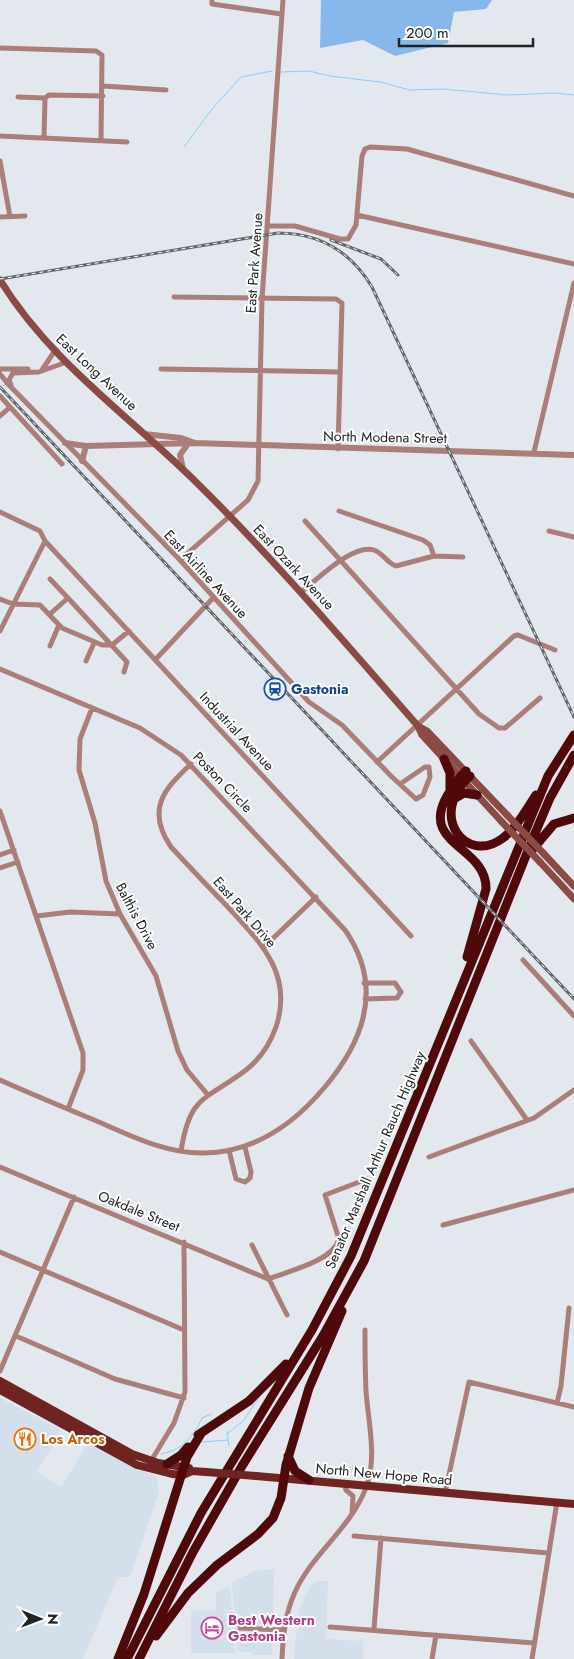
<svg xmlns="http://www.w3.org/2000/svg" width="574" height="1659" viewBox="0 0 574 1659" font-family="Jost,sans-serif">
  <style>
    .built { fill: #d3dfeb }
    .green { fill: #87b8eb }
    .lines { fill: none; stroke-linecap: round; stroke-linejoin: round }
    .stream { stroke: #81d0fe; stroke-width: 1 }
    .minor { stroke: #ab7e79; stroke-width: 5 }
    .tertiary { stroke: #ab7e79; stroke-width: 6 }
    .secondary { stroke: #8a4b45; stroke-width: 7 }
    .primary { stroke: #702421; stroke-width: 8 }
    .motorway { stroke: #50090a; stroke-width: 9 }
    .rail-casing { stroke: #63666a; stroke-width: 3 }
    .rail { stroke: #fff; stroke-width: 1; stroke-dasharray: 4; stroke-linecap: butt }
    .secondary-bridge { stroke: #8a4b45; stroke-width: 7 }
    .primary-bridge { stroke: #702421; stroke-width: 8 }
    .labels { text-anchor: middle; stroke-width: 4; stroke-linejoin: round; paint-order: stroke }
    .street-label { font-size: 14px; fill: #202224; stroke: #fff }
    .transit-label { font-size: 14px; font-weight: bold; fill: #164399; stroke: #fff; text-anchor: start }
    .food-label { font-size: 14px; font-weight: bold; fill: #c56008; stroke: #fff; text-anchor: start }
    .hotel-label { font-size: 14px; font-weight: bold; fill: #b23c85; stroke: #fff; text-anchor: start }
  </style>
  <rect width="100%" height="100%" fill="#e2e8ee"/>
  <!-- built -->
  <path class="built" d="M0 1398 61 1430 37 1472 61 1487 87 1444 157 1477 159 1492 130 1577H118L83 1659H0Z
    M274 1569 272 1655H251V1652L237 1651 232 1583 254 1571Z
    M315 1581H328L326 1639 363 1641V1659H294L296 1635 300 1626 297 1624 298 1612 309 1588Z
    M230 1586 235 1653H191V1611L216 1610V1593Z"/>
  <!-- green -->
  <path class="green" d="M321 0H492L486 9 454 12 448 43 395 56 363 40 320 48Z"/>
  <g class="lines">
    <!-- stream -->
    <path class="stream" d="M281 72 309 71 330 76 380 82 410 90 443 89 508 95 555 93 574 95
      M184 147 212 109 241 77 272 71
      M227 1431 229 1446
      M227 1434 244 1420 260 1396
      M202 1442 228 1440
      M161 1454C181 1451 194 1436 202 1418L211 1414"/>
    <!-- minor -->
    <path class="minor" d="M212 0V4L281 14
      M0 48 96 51 102 55 101 140
      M103 86 166 90
      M18 97 45 98 49 95 103 96
      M0 136 127 142
      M44 138 45 98
      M0 161 10 217
      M357 215 574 264
      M0 217 25 216
      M267 226H295L340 239H348L356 225 362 156 365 149 370 147 407 149 574 196
      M174 297 336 299 342 303 338 449
      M0 369H28
      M161 369 340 372
      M42 370 54 352
      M0 374 8 384 180 560 309 702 342 725 391 776 416 799 423 795 430 777 429 767H425L400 784
      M11 385 9 380 13 373 39 372 64 363
      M0 396 62 464
      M0 416 10 407
      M534 452 574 283
      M339 511 423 540 430 545 434 556
      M0 512 40 531 45 541 411 936
      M305 521 479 714 499 728H505L540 698
      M549 531 574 537
      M180 560 248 500 258 481 262 299 283 0
      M301 592C317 580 353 543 374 550 383 553 387 563 396 566L434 556 463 557
      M68 598 127 662 124 672
      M0 599 13 604 40 605 62 628 102 645H112L129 631
      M50 614 68 598 50 579
      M0 631 45 541
      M50 646 59 625
      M155 660 213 598
      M86 661 94 643
      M0 669 140 728 181 755 345 930C384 986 364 1041 324 1088 292 1126 253 1153 202 1153 161 1153 124 1132 87 1117 58 1105 29 1093 0 1080
      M92 708 80 739 79 770 95 823 106 881 120 914 156 976 178 1051 187 1070 208 1095
      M377 762 514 636 518 635 555 650
      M0 811 83 1053V1070L68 1109
      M0 855 14 850
      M0 868 18 862
      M37 916 70 912 120 914
      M264 947 316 897
      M523 960 574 1016
      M364 983H395L401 992 397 998 365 999
      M471 1041 527 1120
      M229 1150 236 1179 245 1182 250 1178 251 1172 245 1147
      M181 1151C190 1094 205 1101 246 1070 260 1059 270 1044 276 1027 294 973 259 941 226 905 207 886 189 866 171 847 146 810 163 790 191 764
      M429 1157 534 1118 574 1090
      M0 1167 268 1279C289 1271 333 1261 339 1239L325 1195 367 1179
      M443 1225 574 1190
      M252 1245 287 1315
      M0 1252 184 1330
      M16 1336 115 1379 184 1398
      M0 1371 74 1197
      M557 1403 561 1386 569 1308
      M151 1461 174 1423 185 1392 184 1242
      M344 1483 346 1490 353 1496 352 1514
      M445 1493 469 1382 574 1407
      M354 1536 548 1553
      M330 1627 534 1643
      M240 1628 284 1630
      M374 1629 381 1538
      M282 1659C283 1636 285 1614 295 1592 313 1552 352 1528 367 1485 377 1456 368 1420 366 1391 365 1370 365 1350 365 1330
      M432 1659 436 1635
      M532 1659 557 1502"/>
    <!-- tertiary -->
    <path class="tertiary" d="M144 434 181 438 195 443
      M65 443 86 446 195 443 574 455
      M82 461 86 446
      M183 469 180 455 187 445"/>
    <!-- secondary -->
    <path class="secondary" d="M0 280C51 363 131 417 199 485 276 561 346 644 418 726L422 735 502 822
      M418 726 427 731 507 815
      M544 854 574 886
      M540 862 574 899"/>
    <!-- primary -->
    <path class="primary" d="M0 1381 132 1454 158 1463 189 1468
      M0 1390 137 1465 172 1474 183 1475 192 1471 206 1472
      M256 1476 574 1504"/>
    <!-- motorway -->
    <path class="motorway" d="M444 759 450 773V790
      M466 771C458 778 453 786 447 796 419 845 487 846 486 889L467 957
      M470 776C427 815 466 866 503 838 517 827 526 810 536 795
      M454 799 464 793 477 795
      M532 850 554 824 574 818
      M198 1435 249 1401 286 1364
      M288 1456 295 1471 309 1480
      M167 1464 181 1455 188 1447
      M156 1636 188 1593 217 1565 258 1534 273 1518 281 1498 286 1465 309 1388 342 1311
      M118 1659 144 1594 187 1457 202 1432
      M127 1659 201 1513 312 1330 351 1256 548 776 574 735
      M139 1659 193 1552 242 1466 323 1336 364 1261 533 838 550 798 574 755"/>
    <!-- rail casing -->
    <g class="rail-casing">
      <path id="rail" d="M331 240 381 259 398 275
        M0 279 278 233C319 233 351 252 372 287L574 717
        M0 387 574 999"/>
    </g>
    <!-- rail -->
    <use href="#rail" class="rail"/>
    <!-- secondary-bridge -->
    <path class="secondary-bridge" d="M507 815 544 854
      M502 822 540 862"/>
    <!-- primary-bridge -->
    <path class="primary-bridge" d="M206 1472 256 1476"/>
  </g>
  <!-- icons -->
  <defs>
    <g id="station-ring" transform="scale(1.125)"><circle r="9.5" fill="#fff" stroke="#1a4fb4" stroke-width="1.5"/><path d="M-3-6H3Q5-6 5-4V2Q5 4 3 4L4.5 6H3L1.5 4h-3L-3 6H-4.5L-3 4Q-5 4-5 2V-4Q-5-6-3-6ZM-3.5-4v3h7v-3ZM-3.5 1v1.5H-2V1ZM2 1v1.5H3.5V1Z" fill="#1a4fb4"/></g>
    <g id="restaurant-ring" transform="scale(1.125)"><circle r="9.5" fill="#fff" stroke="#e8710a" stroke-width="1.5"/><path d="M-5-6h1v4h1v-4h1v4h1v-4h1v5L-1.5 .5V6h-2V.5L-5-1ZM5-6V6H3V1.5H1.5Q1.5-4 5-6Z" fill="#e8710a"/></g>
    <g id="hotel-ring" transform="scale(1.125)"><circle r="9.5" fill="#fff" stroke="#d1479c" stroke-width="1.5"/><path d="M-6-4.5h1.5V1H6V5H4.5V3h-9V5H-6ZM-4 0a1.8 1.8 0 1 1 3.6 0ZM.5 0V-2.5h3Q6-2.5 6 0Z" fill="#d1479c"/></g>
  </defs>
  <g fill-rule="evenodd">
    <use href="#station-ring" x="275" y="689"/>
    <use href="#restaurant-ring" x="25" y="1439"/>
    <use href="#hotel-ring" x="212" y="1628"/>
  </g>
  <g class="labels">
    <!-- street labels -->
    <g class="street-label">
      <text transform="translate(254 263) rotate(-86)" y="5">East Park Avenue</text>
      <text transform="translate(97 372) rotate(43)" y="5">East Long Avenue</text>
      <text transform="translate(385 437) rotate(1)" y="5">North Modena Street</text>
      <text transform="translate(294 567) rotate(47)" y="5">East Ozark Avenue</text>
      <text transform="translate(206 574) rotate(47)" y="5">East Airline Avenue</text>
      <text transform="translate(237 731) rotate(47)" y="5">Industrial Avenue</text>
      <text transform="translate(223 782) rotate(46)" y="5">Poston Circle</text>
      <text transform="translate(245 912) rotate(49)" y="5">East Park Drive</text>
      <text transform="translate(137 916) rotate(62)" y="5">Balthis Drive</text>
      <text transform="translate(375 1160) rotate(-67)" y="5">Senator Marshall Arthur Rauch Highway</text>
      <text transform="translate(139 1211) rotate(22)" y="5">Oakdale Street</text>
      <text transform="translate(384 1474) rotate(5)" y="5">North New Hope Road</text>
    </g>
    <!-- transit labels -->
    <g class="transit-label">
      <text x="291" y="694">Gastonia</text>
    </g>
    <!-- food labels -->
    <g class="food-label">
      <text x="41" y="1444">Los Arcos</text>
    </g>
    <!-- hotel labels -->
    <g class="hotel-label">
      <text x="228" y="1625">Best Western<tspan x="228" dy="16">Gastonia</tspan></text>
    </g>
  </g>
  <!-- north arrow -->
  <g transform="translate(40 1619) rotate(91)" stroke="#ffffff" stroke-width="4" paint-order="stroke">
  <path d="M0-4L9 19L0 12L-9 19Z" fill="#202224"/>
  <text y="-8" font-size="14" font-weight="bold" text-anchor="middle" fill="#202224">N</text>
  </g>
  <!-- scale -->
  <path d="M399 38v8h134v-8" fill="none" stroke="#202224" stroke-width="2.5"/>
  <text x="406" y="38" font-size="15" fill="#202224" stroke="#ffffff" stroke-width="4" paint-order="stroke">200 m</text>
</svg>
